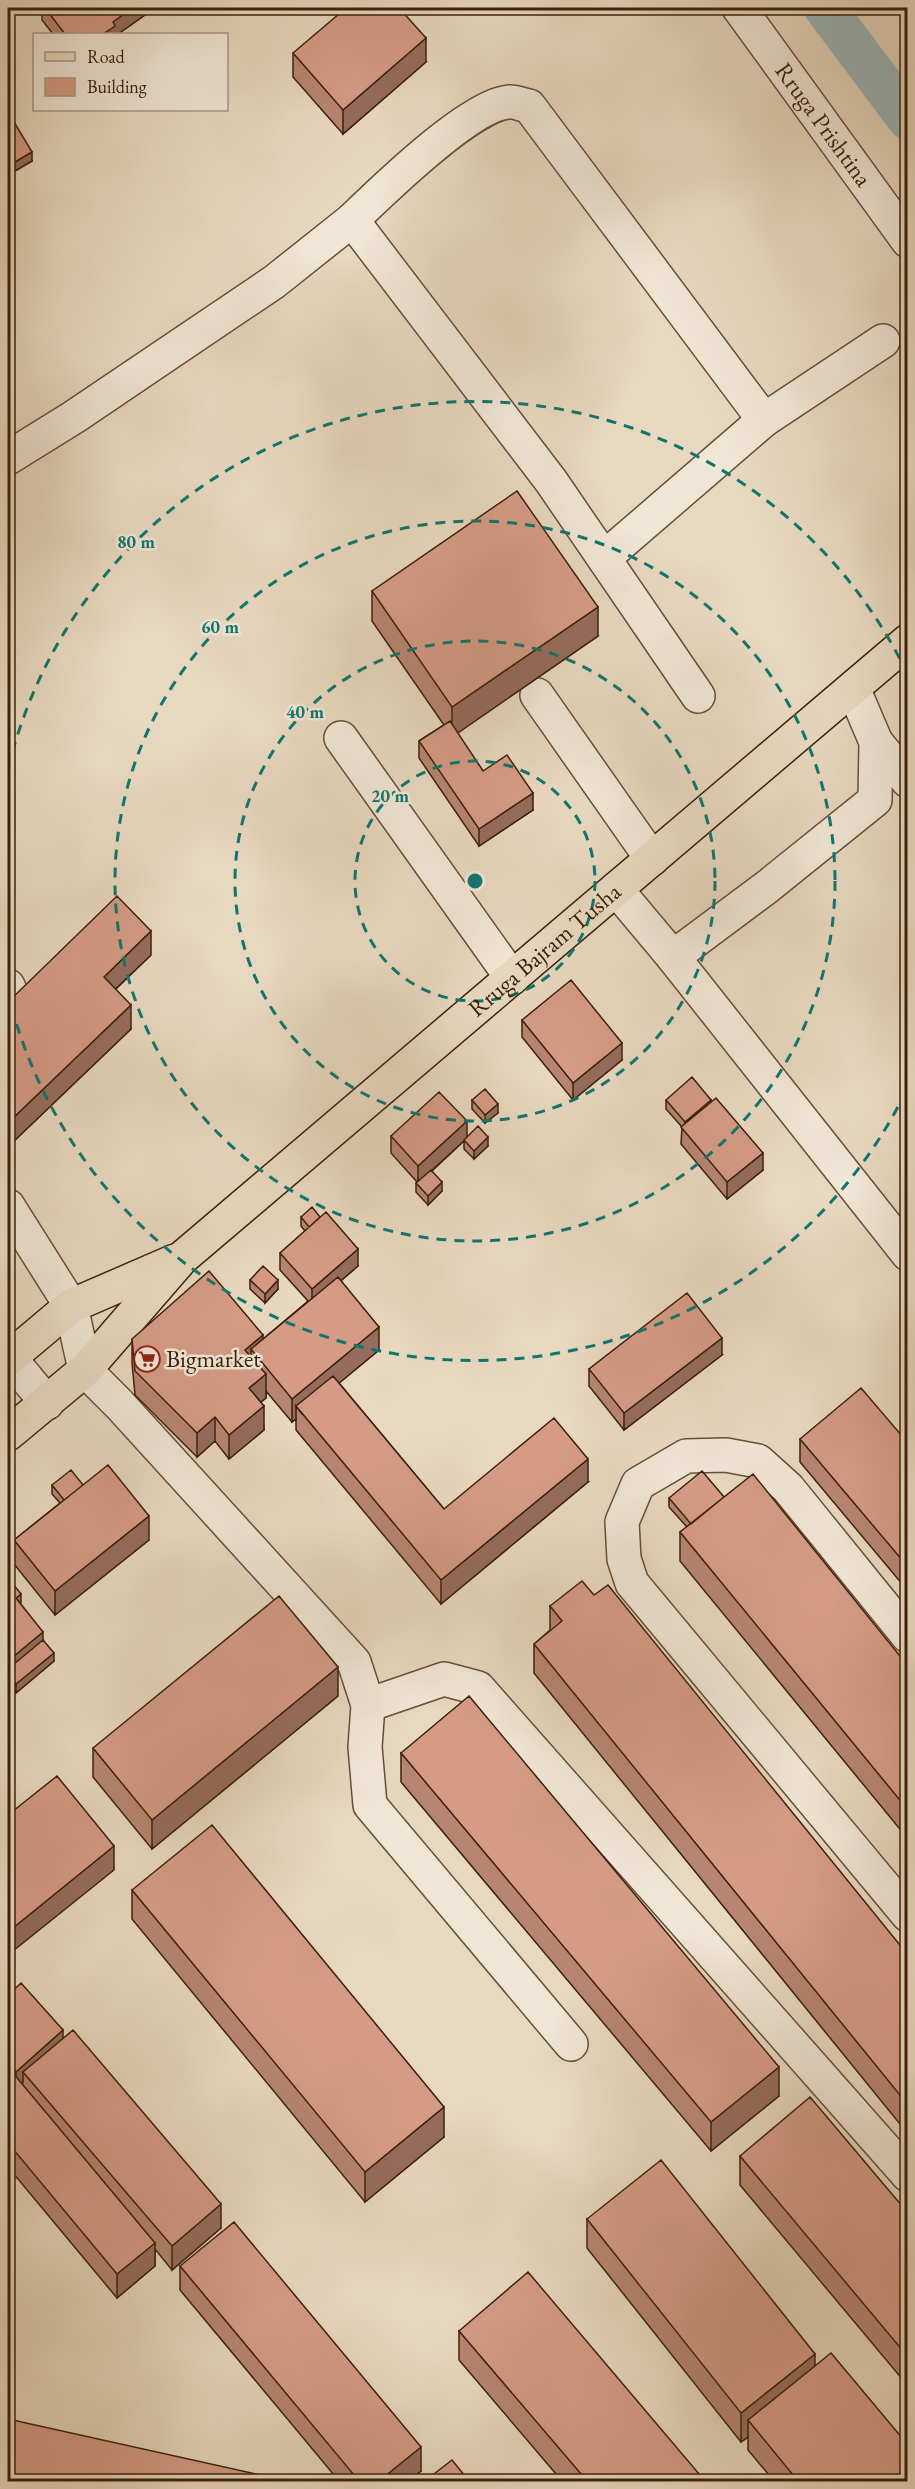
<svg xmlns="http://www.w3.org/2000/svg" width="915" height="2489" viewBox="0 0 915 2489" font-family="'EB Garamond',serif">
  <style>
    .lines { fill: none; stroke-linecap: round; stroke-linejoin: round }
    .canal { stroke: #9bb8bc; stroke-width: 42 }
    .minor-casing { stroke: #664e38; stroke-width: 36 }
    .major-casing { stroke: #3b200a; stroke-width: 36 }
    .minor { stroke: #f0e6d6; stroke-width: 33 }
    .major { stroke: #e8d8c0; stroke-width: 33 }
    .wall { fill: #b78572; stroke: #3b200a; stroke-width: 1.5 }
    .shaded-wall { fill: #956c5d; stroke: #3b200a; stroke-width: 1.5 }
    .building { fill: #d59b85; stroke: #3b200a; stroke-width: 1.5 }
    .ring { fill: none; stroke: #0f766e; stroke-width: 3; stroke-dasharray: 10 8 }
    .labels { text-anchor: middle; stroke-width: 5; stroke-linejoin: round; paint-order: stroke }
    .street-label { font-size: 24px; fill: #3b200a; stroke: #f0e6d6 }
    .poi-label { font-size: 24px; fill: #3b200a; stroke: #f0e6d6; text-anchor: start }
    .centre { fill: #0f766e; stroke: #f0e6d6; stroke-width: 3 }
    .ring-label { font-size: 18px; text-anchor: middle; font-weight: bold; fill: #0f766e; stroke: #f0e6d6; stroke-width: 5; stroke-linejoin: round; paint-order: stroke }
  </style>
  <rect width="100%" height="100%" fill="#e8d8c0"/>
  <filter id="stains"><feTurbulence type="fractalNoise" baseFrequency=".00333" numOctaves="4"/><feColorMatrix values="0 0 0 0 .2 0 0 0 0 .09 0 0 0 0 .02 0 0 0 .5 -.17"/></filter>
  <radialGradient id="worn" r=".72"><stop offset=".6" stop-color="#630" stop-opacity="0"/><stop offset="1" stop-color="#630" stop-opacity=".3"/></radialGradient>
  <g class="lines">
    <!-- canal -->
    <path class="canal" d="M825 8 908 119"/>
    <!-- minor casing -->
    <g class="minor-casing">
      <g id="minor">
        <path id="s1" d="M739 8 908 241"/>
        <path d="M352 220C380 193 474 101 511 102 516 102 523 105 529 106L764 420 883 341"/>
        <path d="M8 458 74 417 274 282 352 220 551 481 698 696"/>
        <path d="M604 558 764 420"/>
        <path d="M853 688 876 742 875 800 767 887 673 957 908 1254"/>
        <path d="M537 695 652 859"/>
        <path d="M341 738 512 978"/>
        <path d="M876 742 908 781"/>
        <path d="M616 889 673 957"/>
        <path d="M8 986 12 995 8 999"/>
        <path d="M8 1206 71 1306 85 1370 119 1404 354 1662 368 1705 365 1747 370 1805 571 2044"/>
        <path d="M8 1352 9 1357 47 1403"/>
        <path d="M908 1636 788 1488 758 1461 726 1455 686 1456 638 1484 622 1522 624 1559 632 1583 908 1915"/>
        <path d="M368 1705 444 1679 478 1688 908 2175"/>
      </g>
    </g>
    <!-- major casing -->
    <g class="major-casing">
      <g id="major">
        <path d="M8 1359 71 1306 175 1261"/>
        <path id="s2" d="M8 1434 85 1370 182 1258 908 641"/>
      </g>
    </g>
    <!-- minor -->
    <use href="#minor" class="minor"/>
    <!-- major -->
    <use href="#major" class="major"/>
  </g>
  <!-- wall -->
  <path class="wall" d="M42 8H149V12L118 34H53L42 20Z
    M293 53 426 62 343 134 293 77Z
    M8 126 32 161 10 174 8 170Z
    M372 591 598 636 457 733 483 771 533 810 479 846 419 758V741L444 725 372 621Z
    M151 955 116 989 131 1029 12 1143 8 1139V1002Z
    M522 1020 622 1060 573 1100 522 1037Z
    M472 1100 498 1113 485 1123 472 1109Z
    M666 1100 711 1102 763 1170 727 1199 681 1144 682 1127 666 1109Z
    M391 1136 467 1137 488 1146 474 1159 464 1149V1141L432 1171 442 1191 428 1205 416 1192V1183L417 1182 391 1153Z
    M301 1217 358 1266 341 1280 379 1350 339 1383 444 1509 588 1482 441 1604 296 1430V1419L292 1422 266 1391V1398L261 1402 264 1430 229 1459 215 1441 197 1457 135 1395 132 1363V1339H263L308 1301 280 1270V1253L305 1231 301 1226Z
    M250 1280 278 1289 265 1303 250 1289Z
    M722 1355 624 1430 589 1386V1369Z
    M800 1439 908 1443V1591L800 1462Z
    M52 1485H83L149 1540 55 1615 14 1564V1540L60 1503 52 1494Z
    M724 1497 908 1666V1839L680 1561V1532L687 1527 669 1507V1498Z
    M8 1578 21 1605 43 1640 54 1661 16 1693 8 1682Z
    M550 1606 908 1955V2134L534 1673V1644L550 1630Z
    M338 1696 152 1849 93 1777V1748Z
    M401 1753 779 2096 711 2151 401 1782Z
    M132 1890 444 2137 365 2202 132 1919Z
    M8 1995 63 2038 221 2228 172 2270 155 2249V2266L117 2298 8 2167Z
    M740 2156 908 2213V2386L740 2185Z
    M587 2219 815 2366 908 2481H774L748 2450V2437L741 2442 587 2248Z
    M180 2266 421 2471 408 2481H339L180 2290Z
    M459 2331 705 2481H562L459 2360Z"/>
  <!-- shaded-wall -->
  <path class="shaded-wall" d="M132 8H149V12L118 34H103L113 22Z
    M426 38V62L343 134V110Z
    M11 84V101L8 103V87Z
    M32 152V161L10 174V165Z
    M598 607V636L452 737V707Z
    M533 793V810L479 846V829Z
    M151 931V955L104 1000V977Z
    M131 1005V1029L12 1143V1119Z
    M622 1043V1060L573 1100V1083Z
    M711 1100V1109L685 1131V1122Z
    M498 1104V1113L485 1123V1115Z
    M467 1121V1138L418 1183V1166Z
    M488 1137V1146L474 1159V1151Z
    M763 1153V1170L727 1199V1182Z
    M442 1182V1191L428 1205V1196Z
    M358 1249V1266L312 1306V1289Z
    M278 1280V1289L265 1303V1294Z
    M379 1327V1350L302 1414 296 1406V1419L292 1422V1399Z
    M263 1335V1358L251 1349V1369L245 1350Z
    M722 1338V1355L624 1430V1413Z
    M266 1374V1398L249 1412V1388Z
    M264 1406V1430L229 1459V1435Z
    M215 1417V1441L197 1457V1433Z
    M588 1459V1482L441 1604V1580Z
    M149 1516V1540L55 1615V1591Z
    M21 1594V1611L16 1598Z
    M43 1632V1649L8 1673V1661Z
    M54 1653V1661L16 1693V1684Z
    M338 1667V1696L152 1849V1820Z
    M114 1846V1870L8 1955V1932Z
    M63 2030V2047L23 2072V2083L16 2089V2072Z
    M779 2067V2096L711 2151V2122Z
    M444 2107V2137L365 2202V2172Z
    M221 2204V2228L172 2270V2246Z
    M155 2243V2266L117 2298V2274Z
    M815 2354V2384L748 2420V2437L741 2442V2413Z
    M421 2447V2471L408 2481H379Z"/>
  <!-- building -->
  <path class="building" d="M45 8H132L113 22 115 26 103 34H65Z
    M346 8H373L375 10 378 8H399L426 38 343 110 293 53Z
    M8 79 11 84 8 87Z
    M14 122 32 152 10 165 8 161V126Z
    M517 491 598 607 452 707 372 591Z
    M450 721 483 771 507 755 533 793 479 829 419 741Z
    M117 896 151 931 104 977 131 1005 12 1119 8 1115V1002Z
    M571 980 622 1043 573 1083 522 1020Z
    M692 1077 711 1100 685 1122 666 1100Z
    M485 1089 498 1104 485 1115 472 1100Z
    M439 1092 467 1121 418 1166 391 1136Z
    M716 1098 763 1153 727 1182 681 1127Z
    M478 1126 488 1137 474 1151 464 1140Z
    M431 1170 442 1182 428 1196 416 1183Z
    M312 1207 320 1217 309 1227 301 1217Z
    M326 1212 358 1249 312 1289 280 1253Z
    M263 1266 278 1280 265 1294 250 1280Z
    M209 1271 263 1335 245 1350 266 1374 249 1388 264 1406 229 1435 215 1417 197 1433 135 1371 132 1339Z
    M338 1277 379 1327 292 1399 251 1349Z
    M687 1293 722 1338 624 1413 589 1369Z
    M333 1376 444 1509 554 1418 588 1459 441 1580 296 1406Z
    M861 1388 908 1443V1567L800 1439Z
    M108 1465 149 1516 55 1591 14 1540Z
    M71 1470 83 1485 64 1500 52 1485Z
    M702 1471 724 1497 691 1524 669 1498Z
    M753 1474 908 1666V1810L680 1532Z
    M8 1578 21 1594 16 1598 43 1632 8 1661Z
    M582 1581 594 1595 608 1585 908 1955V2105L534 1644 562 1621 550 1606Z
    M279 1596 338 1667 152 1820 93 1748Z
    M43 1640 54 1653 16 1684 8 1673V1669Z
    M469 1696 779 2067 711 2122 401 1753Z
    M57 1776 114 1846 8 1932V1815Z
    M212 1825 444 2107 365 2172 132 1890Z
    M21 1983 63 2030 16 2072 8 2062V1995Z
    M73 2030 221 2204 172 2246 23 2072Z
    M8 2067 155 2243 117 2274 8 2143Z
    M810 2097 908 2213V2357L740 2156Z
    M661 2160 815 2354 741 2413 587 2219Z
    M234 2222 421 2447 379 2481H359L180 2266Z
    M528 2272 705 2481H587L459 2331Z
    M831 2353 908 2445V2481H798L748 2420Z
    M8 2419 288 2481H8Z
    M452 2460 469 2481H425Z"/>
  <!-- distance rings -->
  <g class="ring">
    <circle cx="475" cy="881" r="120"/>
    <circle cx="475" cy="881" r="240"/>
    <circle cx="475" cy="881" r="360"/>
    <path d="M906 1091A480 480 0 0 1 8 993M8 769A480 480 0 0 1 906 671"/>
  </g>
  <!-- icons -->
  <defs>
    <g id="supermarket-ring" transform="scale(1.35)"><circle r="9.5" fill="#f0e6d6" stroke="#8f2418" stroke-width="1.5"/><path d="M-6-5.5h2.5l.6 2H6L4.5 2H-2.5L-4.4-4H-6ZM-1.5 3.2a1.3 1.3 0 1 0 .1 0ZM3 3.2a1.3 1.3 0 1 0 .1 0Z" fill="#8f2418"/></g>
  </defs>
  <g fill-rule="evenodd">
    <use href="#supermarket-ring" x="147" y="1359"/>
  </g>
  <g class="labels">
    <!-- street labels -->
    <g class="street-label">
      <text dy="8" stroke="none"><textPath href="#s1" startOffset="144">Rruga Prishtina</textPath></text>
      <text dy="8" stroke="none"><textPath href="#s2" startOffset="724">Rruga Bajram Tusha</textPath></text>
    </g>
    <!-- poi labels -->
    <g class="poi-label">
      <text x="166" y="1367">Bigmarket</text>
    </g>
  </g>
  <circle cx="475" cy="881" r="9" class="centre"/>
  <g class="ring-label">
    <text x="136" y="548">80 m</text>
    <text x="220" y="633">60 m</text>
    <text x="305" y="718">40 m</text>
    <text x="390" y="802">20 m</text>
  </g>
  <!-- margin -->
  <rect width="915" height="2489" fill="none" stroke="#e8d8c0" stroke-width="30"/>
  <rect x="9" y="9" width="897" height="2471" fill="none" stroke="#3b200a" stroke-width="3"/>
  <rect x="15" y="15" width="885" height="2459" fill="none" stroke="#3b200a" stroke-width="1.5"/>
  <!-- legend -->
  <rect x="33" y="33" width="195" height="78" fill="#f0e6d6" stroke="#a89784" stroke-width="1.5"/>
  <rect x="45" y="52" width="30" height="9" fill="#e8d8c0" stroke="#a89784" stroke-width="1.5"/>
  <text x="87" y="63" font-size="18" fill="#3b200a">Road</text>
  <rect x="45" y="78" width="30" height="18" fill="#d59b85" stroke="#a89784" stroke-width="1.5"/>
  <text x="87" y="93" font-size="18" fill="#3b200a">Building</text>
  <rect width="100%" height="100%" filter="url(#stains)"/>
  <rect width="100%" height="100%" fill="url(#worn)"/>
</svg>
